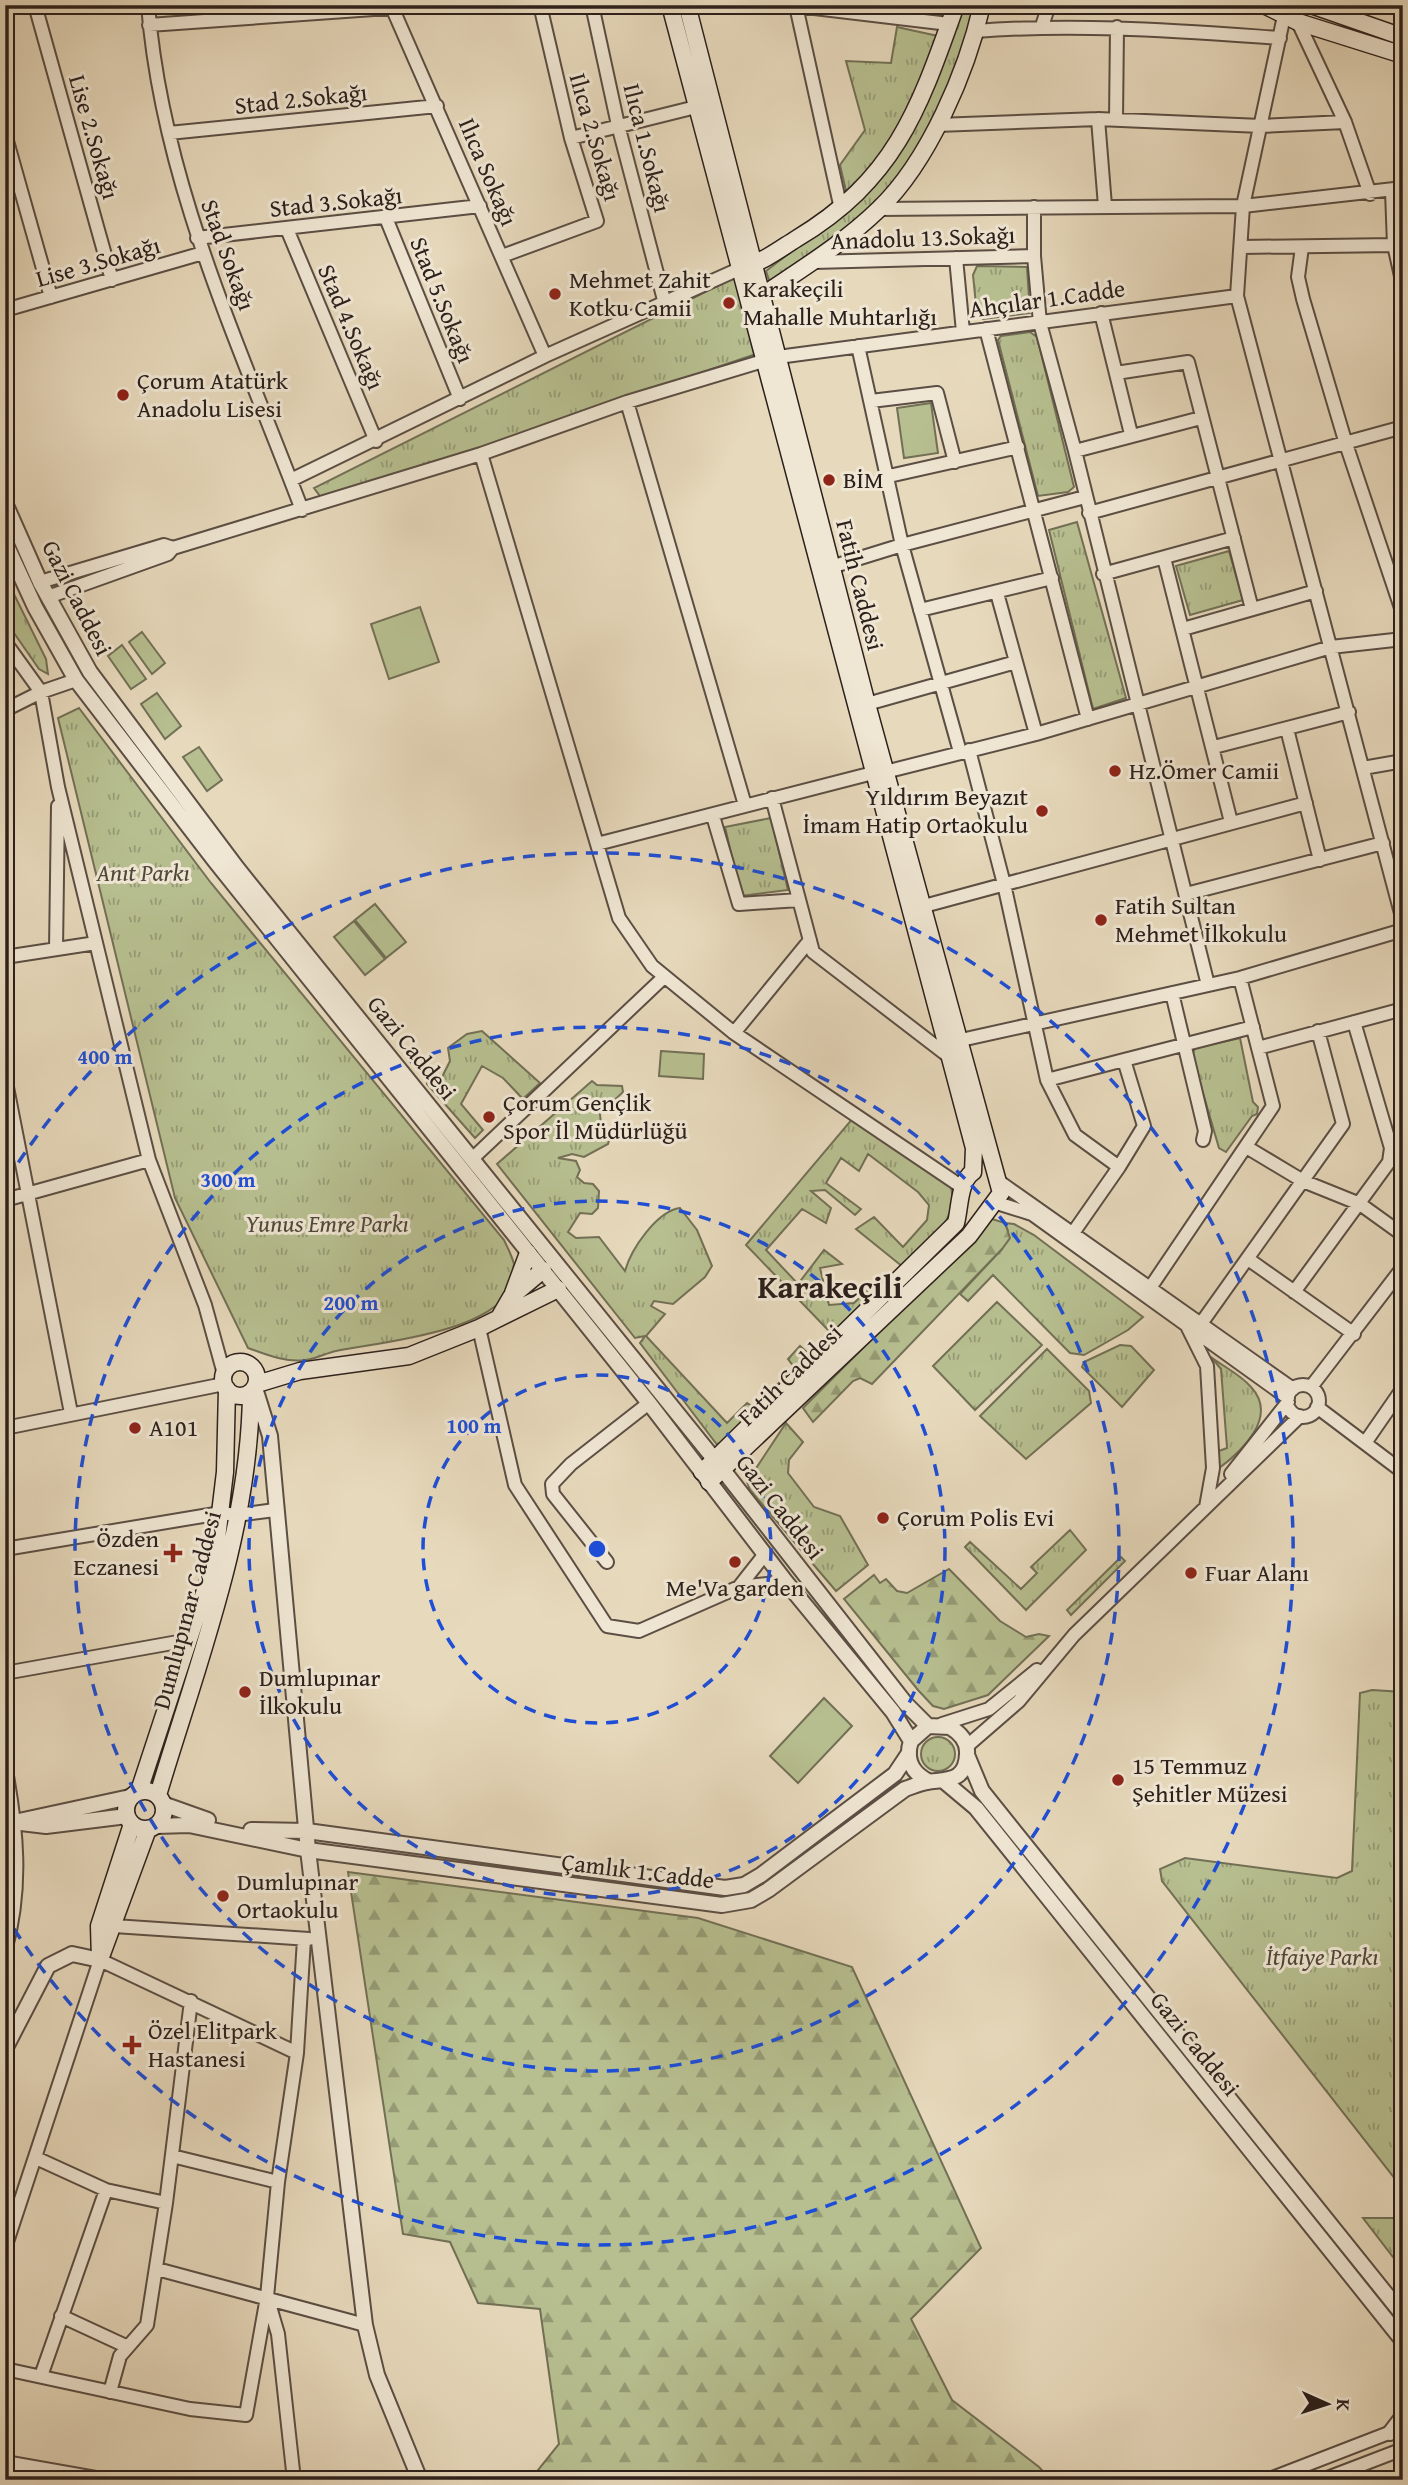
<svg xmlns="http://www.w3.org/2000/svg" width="1408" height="2485" font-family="'Gentium Book Plus',serif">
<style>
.grass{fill:url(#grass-tufts);stroke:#727056;stroke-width:2}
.forest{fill:url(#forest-firs);stroke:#727056;stroke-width:2}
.pitch{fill:#b7bf90;stroke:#727056;stroke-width:2}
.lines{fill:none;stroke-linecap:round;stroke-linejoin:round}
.minor-casing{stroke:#5b4e44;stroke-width:16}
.tertiary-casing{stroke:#5b4e44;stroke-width:18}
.secondary-casing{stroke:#2c201c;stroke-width:19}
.minor{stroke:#efe6d3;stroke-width:12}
.tertiary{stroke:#efe6d3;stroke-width:14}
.secondary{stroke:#efe6d3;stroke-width:16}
.ring{fill:none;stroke:#1d4ed8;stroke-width:3.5;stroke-dasharray:12 9}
.poi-dot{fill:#8f2418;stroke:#efe6d3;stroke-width:2.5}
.labels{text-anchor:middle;stroke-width:6;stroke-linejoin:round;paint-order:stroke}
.street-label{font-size:24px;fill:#2c201c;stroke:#efe6d3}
.poi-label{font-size:24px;fill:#2c201c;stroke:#efe6d3;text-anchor:start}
.park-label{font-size:24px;font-style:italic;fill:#4f4839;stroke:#efe6d3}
.district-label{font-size:32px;font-weight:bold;fill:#2c201c;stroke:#efe6d3}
.centre{fill:#1d4ed8;stroke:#efe6d3;stroke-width:3.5}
.ring-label{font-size:21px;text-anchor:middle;font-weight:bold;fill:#1d4ed8;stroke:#efe6d3;stroke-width:6;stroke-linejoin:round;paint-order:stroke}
</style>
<defs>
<pattern id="grass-tufts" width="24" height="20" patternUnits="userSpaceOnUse" patternTransform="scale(1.75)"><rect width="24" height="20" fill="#b7bf90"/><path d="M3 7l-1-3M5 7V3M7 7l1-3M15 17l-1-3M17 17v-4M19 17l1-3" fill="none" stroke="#959b75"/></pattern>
<pattern id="forest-firs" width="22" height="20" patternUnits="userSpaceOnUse" patternTransform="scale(1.75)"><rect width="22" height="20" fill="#b7bf90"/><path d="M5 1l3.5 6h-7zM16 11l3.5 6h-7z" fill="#959b75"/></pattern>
</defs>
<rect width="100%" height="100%" fill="#e7d9bc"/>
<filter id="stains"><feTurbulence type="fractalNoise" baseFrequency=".00286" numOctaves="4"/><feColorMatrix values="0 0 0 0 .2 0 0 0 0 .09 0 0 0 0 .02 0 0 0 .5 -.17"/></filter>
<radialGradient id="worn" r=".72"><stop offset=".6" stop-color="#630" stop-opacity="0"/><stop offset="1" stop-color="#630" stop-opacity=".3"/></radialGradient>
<path class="grass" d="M961 5H976L944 104 903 172 859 221 770 283 766 271 860 199Z
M897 27 938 36 924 78 888 147 847 195 840 165 865 130 846 61 891 63Z
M977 266 1027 267 1030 313 983 319 977 315 973 275Z
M735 277 756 354 357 490 323 500 314 488Z
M1030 332 1037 337 1074 487 1068 492 1038 496 998 340 1001 336Z
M1077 522 1126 698 1093 709 1049 530Z
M1229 551 1243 600 1190 615 1176 566Z
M5 576 46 659 48 674 39 669 5 620Z
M79 708 211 883 504 1240C510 1253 520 1270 513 1285 492 1333 381 1342 336 1351 326 1353 316 1359 305 1360 286 1363 265 1354 248 1348L175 1198 58 718Z
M771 818 788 890 741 896 725 827Z
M482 1031 540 1083 523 1099 503 1078 482 1066 461 1104 483 1130 475 1138 427 1084 429 1077 439 1083 450 1061 448 1048 467 1034Z
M1240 1038 1253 1102 1258 1107 1257 1114 1252 1116 1226 1152 1219 1148 1192 1055 1195 1048Z
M592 1081 597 1085 622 1086 623 1092 600 1114 601 1124 610 1137 608 1144 584 1157 572 1154 558 1158 576 1161 580 1170 577 1177 584 1183 593 1184 599 1191 598 1208 592 1214 580 1213 568 1232 576 1238 599 1237 625 1271C631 1249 657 1211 680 1208L697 1230 712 1266 705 1277 673 1304 654 1301 651 1306 665 1314 646 1336 727 1423 747 1403 755 1408 794 1367 788 1359 800 1346 810 1355 721 1450 640 1343 645 1336 635 1338 497 1164Z
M853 1118 950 1184C962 1219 926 1246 903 1267L856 1229 874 1217 903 1247 927 1220 929 1205 918 1192 868 1154 859 1171 841 1158 826 1183 861 1209 855 1215 825 1190 811 1191 831 1208 826 1223 802 1209 766 1250 798 1284 824 1250 842 1264 820 1268 829 1305 854 1303 886 1273 890 1280 831 1333 746 1245Z
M1005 1223 1014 1224 1034 1235 1143 1317 1128 1330 1084 1355 1070 1353 993 1275 968 1301 960 1294 1002 1249 1008 1231Z
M997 1302 1042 1345 975 1410 933 1366Z
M1120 1345 1131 1346 1154 1370 1122 1407 1082 1367 1084 1362Z
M1047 1349 1089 1391 1091 1403 1026 1459 980 1416Z
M1211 1357C1224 1367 1241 1375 1251 1387 1279 1417 1241 1452 1218 1469L1219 1451 1227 1448 1221 1369Z
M786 1423 803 1442 789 1460 788 1473 814 1507 840 1516 868 1565 836 1591 750 1490 747 1482Z
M1070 1530 1086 1550 1026 1610 965 1547 970 1542 1021 1589 1037 1573 1031 1567Z
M1121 1557 1125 1561 1071 1615 1067 1610Z
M1372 1690 1403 1692V2189L1162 1881 1160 1869 1185 1858 1337 1878 1352 1871 1360 1693Z
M921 1754a17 17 0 1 1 34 0a17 17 0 1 1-34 0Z
M1403 2202V2270L1363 2218H1397Z"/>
<path class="forest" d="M992 1219 1005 1223 1010 1238 1002 1249 872 1384 860 1378 853 1381 813 1422 803 1408Z
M949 1569 1000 1621 1026 1637 1039 1634 1049 1636 988 1695 944 1709 933 1706 918 1690 844 1599 874 1575 880 1583 886 1579 897 1591 907 1593Z
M348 1872 698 1918 852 1967 981 2248 911 2319 952 2400 1039 2467 1051 2480H530L559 2444 540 2309 478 2303 450 2242 403 2234Z"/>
<path class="pitch" d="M931 403 938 453 904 458 897 408Z
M420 607 439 662 389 679 371 624Z
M142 632 165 663 152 674 129 642Z
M122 645 146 679 131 689 108 656Z
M157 693 181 726 165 739 141 704Z
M199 747 222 780 207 791 183 757Z
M375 904 406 942 386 958 355 920Z
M354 921 385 959 365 975 334 937Z
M661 1051 704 1054 703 1079 659 1076Z
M824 1698 852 1726 798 1783 770 1756Z"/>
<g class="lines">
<g class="minor-casing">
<path id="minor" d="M35 5 112 280
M148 5C162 183 240 346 302 510
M391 5 545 356
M592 5 618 125 664 300
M789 5 949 24
M796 6 841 209
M1284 16 1243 206 1237 296 1403 921
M1298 22 1345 122 1370 194
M149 25 430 5
M1042 26 1049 5
M976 31C1078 23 1178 31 1280 38
M1098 119 1105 206
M1116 120 1117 27
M937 125 1098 119 1261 126 1345 122
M169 133 437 106
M5 134 51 297
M571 138 696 107
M1392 191 1394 245 1403 285
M1034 207V256L1040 323 1075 451 1208 985
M879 209 1243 206 1403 188
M386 218 460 399
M287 229 376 441
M197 238 480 206
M1242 247 1394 245
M1302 247 1298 277 1303 299 1346 444 1403 614
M502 256 597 221 571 138 540 5
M956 258 963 332
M814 262 1034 256
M5 310 203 253
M1101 313 1131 434
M986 329 1088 719
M858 346 902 545 960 752
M778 357 1237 296
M1116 373 1188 362 1252 609
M871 401 937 393 955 462
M627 402 745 805
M1075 451 1201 418
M481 454 619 918 652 966 734 1033 962 1187
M889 476 1018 447
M291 480 545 356 739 269
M1089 513 1403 427
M173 548 481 454 627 402 763 361
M1164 558 1231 822
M831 567 902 545 1085 497
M1103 574 1234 538
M40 582 164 545 173 548 168 554 48 597
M997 593 1036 734
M920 610 1052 578
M1183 629 1316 591
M5 642 41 692 58 787 149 1160 205 1305 224 1374
M867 704 1016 662
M5 710 41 692 76 680
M1287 729 1320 860
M1214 747 1349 712
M969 750 1004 884 1047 1080 1075 1135 1119 1167 1073 1233
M1363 768 1403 761
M885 772 1036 734 1331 647 1403 639
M772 798 813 952 947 1055
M713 816 739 904 799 900
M597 844 873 773
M1186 894 1383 843
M924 906 1306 803
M56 949 58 806
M5 957 96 943
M1172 993 1205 1131 1203 1140
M734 1033 810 940
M961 1040 1240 978 1403 930
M1258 1048 1403 1009
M5 1077 71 1413
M1047 1080 1124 1060
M1248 1148 1303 1181 1360 1204 1403 1235
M472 1159 664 977
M1119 1167 1144 1126 1124 1060 1253 1027
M1001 1183 1293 1389
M5 1200 149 1160
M997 1203 1032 1214 1288 1398
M1248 1259 1354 1334
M1150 1288 1273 1106 1240 978
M1294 1292 1389 1162 1391 1148 1354 1022
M1200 1325 1343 1124 1318 1031
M479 1328 515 1485 607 1626 639 1631 739 1587 786 1582
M1188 1328 1207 1366 1213 1468 1206 1507
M1287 1401a16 16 0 1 1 32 0a16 16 0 1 1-32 0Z
M1311 1387 1403 1267
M1317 1407 1403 1472
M5 1428 224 1384
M1365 1443 1403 1388
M1231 1474 1288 1402
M5 1549 221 1513 237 1515 275 1510
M607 1562 553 1494 552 1484 571 1464 649 1403
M739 1587 765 1554
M5 1673 189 1640
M942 1724 989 1709 1037 1670
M966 1747 1019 1701 1074 1635 1300 1416
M5 1765C17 1828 23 1888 5 1951
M114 1926 309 1939
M172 2156 278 2182
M36 2158 106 2190 166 2203
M5 2248 100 1960 297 2053
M157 2269 365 2325
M268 2300 278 2334 294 2480
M61 2316 128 2347
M5 2369 190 2409 246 2415 267 2297 278 2182 297 2053 304 1939
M41 2376 106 2190
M110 2392 120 2356 147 2325 166 2203 191 2001
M5 2462 107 2480
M1267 2480 1399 2429
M1322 2480 1403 2449"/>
</g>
<g class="tertiary-casing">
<path id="tertiary" d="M5 503 40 582 90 672 237 868 723 1470 906 1704 928 1726
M5 542 35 607 76 680 215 861 649 1403 786 1582 893 1712 911 1741
M255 1388 270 1436 308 1850 365 2325 377 2375 420 2480
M967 1755 982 1791 1403 2315
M945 1782 976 1808 1403 2341
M163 1804 208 1820
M21 1823 46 1826 127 1816
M5 1824 130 1797
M156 1826 189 1825 308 1850 722 1905 751 1900 768 1890 905 1789C912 1787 919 1783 927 1782 945 1779 966 1783 967 1754 968 1742 960 1733 950 1727L928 1726 911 1741C905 1759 912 1773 928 1781
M251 1830 307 1831 725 1888 744 1885 761 1875 895 1774 909 1753
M5 2049 48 1966 72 1954 100 1960
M1390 2433 1403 2416"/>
</g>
<g class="secondary-casing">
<path id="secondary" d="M670 5 974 1148 973 1172C959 1181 960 1208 956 1223L702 1472
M687 5 867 704 1001 1193 969 1236 709 1482
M1264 5 1298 22 1403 55
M1311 5 1403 37
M744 267C763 262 780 249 796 239 896 179 919 109 956 5
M763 295C803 268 844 243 879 209 929 161 967 71 982 5
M513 1293 528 1253
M500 1316 511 1297 543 1270
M223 1379a17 17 0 1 1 34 0a17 17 0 1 1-34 0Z
M257 1384 300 1371 409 1356 479 1328 558 1289
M126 1810a19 19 0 1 1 38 0a19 19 0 1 1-38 0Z
M139 1791 214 1563 225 1472 227 1389
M158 1795C197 1665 250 1530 251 1392
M102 1954 148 1829
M100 1960 99 1926 132 1824"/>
</g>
<use href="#minor" class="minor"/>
<use href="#tertiary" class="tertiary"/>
<use href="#secondary" class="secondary"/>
</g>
<g class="ring">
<circle cx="597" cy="1549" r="174"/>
<circle cx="597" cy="1549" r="348"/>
<circle cx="597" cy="1549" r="522"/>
<path d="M7 1180A696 696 0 1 1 7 1918"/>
</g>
<g class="poi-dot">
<circle cx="555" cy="294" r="7"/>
<circle cx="729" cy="303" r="7"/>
<circle cx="123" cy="395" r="7"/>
<circle cx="829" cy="480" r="7"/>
<circle cx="1115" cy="771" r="7"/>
<circle cx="1042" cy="811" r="7"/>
<circle cx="1101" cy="920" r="7"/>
<circle cx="489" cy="1117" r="7"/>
<circle cx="135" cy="1428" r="7"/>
<circle cx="883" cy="1518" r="7"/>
<path d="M169.5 1542.5h7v7h7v7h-7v7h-7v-7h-7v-7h7z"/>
<circle cx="735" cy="1562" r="7"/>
<circle cx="1191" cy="1573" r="7"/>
<circle cx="245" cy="1692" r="7"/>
<circle cx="1118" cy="1780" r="7"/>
<circle cx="223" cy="1896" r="7"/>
<path d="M128.5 2034.5h7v7h7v7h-7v7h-7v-7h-7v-7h7z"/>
</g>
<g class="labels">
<g class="street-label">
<text transform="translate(301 99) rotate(-6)" y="8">Stad 2.Sokağı</text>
<text transform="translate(94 137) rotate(74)" y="8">Lise 2.Sokağı</text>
<text transform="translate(595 137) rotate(74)" y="8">Ilıca 2.Sokağı</text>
<text transform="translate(647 148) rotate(76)" y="8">Ilıca 1.Sokağı</text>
<text transform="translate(488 172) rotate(67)" y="8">Ilıca Sokağı</text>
<text transform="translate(336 202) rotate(-6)" y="8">Stad 3.Sokağı</text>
<text transform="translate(923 238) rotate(-2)" y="8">Anadolu 13.Sokağı</text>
<text transform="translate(228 255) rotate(70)" y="8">Stad Sokağı</text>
<text transform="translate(98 262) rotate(-16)" y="8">Lise 3.Sokağı</text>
<text transform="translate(1047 299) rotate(-8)" y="8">Ahçılar 1.Cadde</text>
<text transform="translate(442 300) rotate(68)" y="8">Stad 5.Sokağı</text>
<text transform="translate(351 327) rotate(67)" y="8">Stad 4.Sokağı</text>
<text transform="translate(860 585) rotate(76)" y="8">Fatih Caddesi</text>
<text transform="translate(77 598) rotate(63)" y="8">Gazi Caddesi</text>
<text transform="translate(412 1048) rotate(51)" y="8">Gazi Caddesi</text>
<text transform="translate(790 1375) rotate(-44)" y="8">Fatih Caddesi</text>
<text transform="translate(780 1507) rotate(52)" y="8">Gazi Caddesi</text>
<text transform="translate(187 1610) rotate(-75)" y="8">Dumlupınar Caddesi</text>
<text transform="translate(638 1871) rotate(7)" y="8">Çamlık 1.Cadde</text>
<text transform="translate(1195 2044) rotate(51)" y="8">Gazi Caddesi</text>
</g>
<g class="poi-label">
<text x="569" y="288">Mehmet Zahit<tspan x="569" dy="28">Kotku Camii</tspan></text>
<text x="743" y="297">Karakeçili<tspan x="743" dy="28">Mahalle Muhtarlığı</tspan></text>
<text x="137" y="389">Çorum Atatürk<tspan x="137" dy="28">Anadolu Lisesi</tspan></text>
<text x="843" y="488">BİM</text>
<text x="1129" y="779">Hz.Ömer Camii</text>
<text x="1028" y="805" text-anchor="end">Yıldırım Beyazıt<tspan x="1028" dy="28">İmam Hatip Ortaokulu</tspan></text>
<text x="1115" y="914">Fatih Sultan<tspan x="1115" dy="28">Mehmet İlkokulu</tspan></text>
<text x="503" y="1111">Çorum Gençlik<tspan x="503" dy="28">Spor İl Müdürlüğü</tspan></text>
<text x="149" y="1436">A101</text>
<text x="897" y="1526">Çorum Polis Evi</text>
<text x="159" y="1547" text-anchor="end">Özden<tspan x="159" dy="28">Eczanesi</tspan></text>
<text x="1205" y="1581">Fuar Alanı</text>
<text x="735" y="1596" text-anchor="middle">Me'Va garden</text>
<text x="259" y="1686">Dumlupınar<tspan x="259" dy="28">İlkokulu</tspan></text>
<text x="1132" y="1774">15 Temmuz<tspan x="1132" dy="28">Şehitler Müzesi</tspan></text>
<text x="237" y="1890">Dumlupınar<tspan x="237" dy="28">Ortaokulu</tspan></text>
<text x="148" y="2039">Özel Elitpark<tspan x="148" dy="28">Hastanesi</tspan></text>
</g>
<g class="park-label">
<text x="143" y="881">Anıt Parkı</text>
<text x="327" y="1232">Yunus Emre Parkı</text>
<text x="1322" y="1965">İtfaiye Parkı</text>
</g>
<g class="district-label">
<text x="830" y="1298">Karakeçili</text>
</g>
</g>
<circle cx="597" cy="1549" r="10" class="centre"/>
<g class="ring-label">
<text x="105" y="1064">400 m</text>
<text x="228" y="1187">300 m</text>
<text x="351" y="1310">200 m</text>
<text x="474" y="1433">100 m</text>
</g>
<rect width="1408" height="2485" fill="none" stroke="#e7d9bc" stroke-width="28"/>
<rect x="7" y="7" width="1394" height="2471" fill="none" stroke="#2c201c" stroke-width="3.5"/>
<rect x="14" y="14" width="1380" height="2457" fill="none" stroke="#2c201c" stroke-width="2"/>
<g transform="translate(1327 2404) rotate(93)" stroke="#efe6d3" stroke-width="5" paint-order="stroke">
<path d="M0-5L12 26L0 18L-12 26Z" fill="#2c201c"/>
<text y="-10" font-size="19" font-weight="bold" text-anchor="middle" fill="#2c201c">K</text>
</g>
<rect width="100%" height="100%" filter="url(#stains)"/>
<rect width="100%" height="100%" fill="url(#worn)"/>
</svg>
